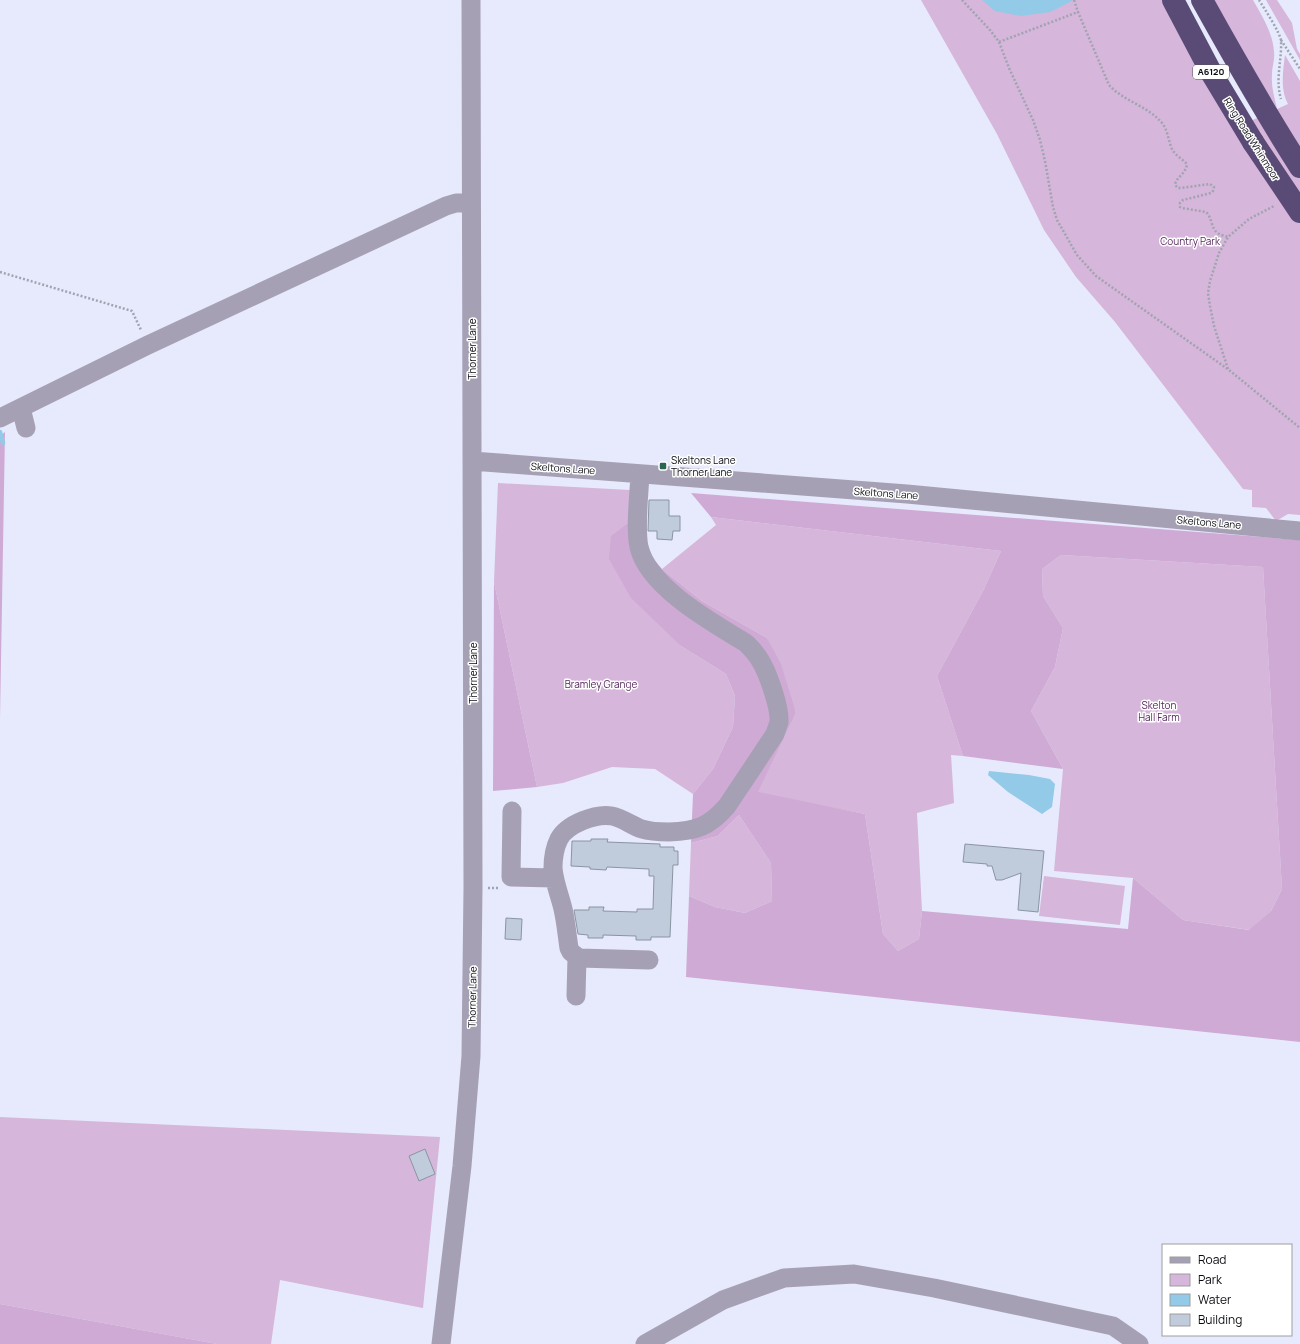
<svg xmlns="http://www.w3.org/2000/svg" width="1300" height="1344" font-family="Manrope,sans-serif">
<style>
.green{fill:#d6b6da}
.forest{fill:#cfaad4}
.water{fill:#93cae8}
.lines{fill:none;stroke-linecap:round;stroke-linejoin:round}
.stream{stroke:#93cae8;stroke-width:4.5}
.building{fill:#c0cbdb;stroke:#8a95a3}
.path{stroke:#a0a3b1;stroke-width:2.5;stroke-dasharray:2 2;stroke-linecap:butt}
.minor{stroke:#a6a0b5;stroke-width:19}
.highway{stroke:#5a4b76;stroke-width:22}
.highway-bridge{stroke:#5a4b76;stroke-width:22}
.poi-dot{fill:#2b6651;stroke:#fff;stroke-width:1.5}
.labels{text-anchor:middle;stroke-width:3;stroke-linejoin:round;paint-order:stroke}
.shield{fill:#fff;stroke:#545558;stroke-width:1}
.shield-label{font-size:9px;font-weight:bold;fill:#0b0c11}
.street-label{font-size:10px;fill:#0b0c11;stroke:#fff}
.park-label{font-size:10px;fill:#56295e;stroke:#fff}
.poi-label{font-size:10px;fill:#0b0c11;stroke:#fff;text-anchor:start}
</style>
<rect width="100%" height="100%" fill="#e6eafc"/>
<path class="green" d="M921 0H1162L1235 128 1288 104C1280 89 1283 71 1285 55L1300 81V515L1288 514 1276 521 1266 508 1252 507V490L1243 489 1115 322 1076 277 1044 230 997 134Z
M1212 0H1253C1262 16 1273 33 1274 52 1275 60 1272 67 1272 74 1271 86 1274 97 1277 108L1245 58Z
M1266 0H1277L1292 23 1297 49 1300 54V60Z
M498 483 630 490 681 646 726 674 735 696 733 727 713 769 693 794 655 769 612 767 563 783 537 787 494 582Z
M711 517 1001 551 983 591 937 676 963 756 951 755 954 803 917 813 922 911 919 939 898 951 883 934 865 814 757 793 796 713 767 638 702 601 662 569 716 525Z
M1061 555 1263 567 1282 889 1271 911 1250 930 1183 920 1133 878 1054 871 1063 769 1031 711 1055 667 1063 628 1043 596 1042 569Z
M739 815 771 863 772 901 745 913 715 907 689 896 691 843 718 836Z
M1044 876 1125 886 1120 925 1039 916Z
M0 1117 440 1137 423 1308 280 1280 271 1344H217L0 1304Z"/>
<path class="forest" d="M5 432 0 719V436Z
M691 493 1300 540V1042L686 977 689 896 715 907 745 913 772 901 771 863 739 815 718 836 691 843 693 794 713 769 733 727 735 696 726 674 681 646 631 598 609 559 611 536 631 521 649 554 662 569 702 601 767 638 781 664 796 713 758 792 865 814 883 934 898 951 919 939 922 911 1128 929 1133 878 1183 920 1249 930 1271 911 1282 889 1263 567 1061 555 1042 569 1043 596 1063 628 1055 667 1031 711 1063 769 963 756 937 676 983 591 1001 551 711 517Z
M494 582 537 787 493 791Z
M0 1304 217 1344H0Z"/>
<path class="water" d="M982 0H1073L1070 2 1050 12 1021 16 995 11Z
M989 771 1029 775 1050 779 1055 784 1052 807 1042 814 1008 792 988 775Z"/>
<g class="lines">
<path class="stream" d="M0 432 3 443"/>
</g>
<path class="building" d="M649 500H669V516H680V531H673L672 540 657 539V531H648Z
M591 839H608L607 842 660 844V847H674V851H678V865H673L670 937H651V940H636V936L603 935V938H588V935L578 934 574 910H589V907H604L603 911 637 912V909H653L654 876H649V869L607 867 606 870 590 869V867L571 866 572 841H591Z
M965 844 1044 851 1038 912 1018 910 1021 873 1002 880H996L992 866H987V864L963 862Z
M506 918 522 919 521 940 505 939Z
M425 1149 435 1174 419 1181 409 1156Z"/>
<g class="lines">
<path class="path" d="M962 0 990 30 999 42 1009 68 1033 120 1040 140 1045 161 1053 207 1057 220 1077 255 1096 276 1229 370 1300 428
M1074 0 1078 12
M1259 0C1264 8 1281 34 1281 41 1282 61 1275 79 1281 99
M1281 40 1300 69
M999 42 1078 12 1109 85C1123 101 1148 106 1162 123 1168 130 1168 140 1172 149 1175 155 1182 159 1187 164 1186 174 1176 177 1175 185L1178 188H1181L1210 184 1214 187 1213 191 1211 193 1183 200 1180 203V207L1182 208 1206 212C1212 217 1211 229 1218 233 1220 235 1225 236 1228 237
M0 272 132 311 141 330
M1228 369 1214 326 1210 306 1208 293 1210 281 1219 253 1228 237 1249 219 1274 206
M488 888H499"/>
<path class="minor" d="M21 408 26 428
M0 418 148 345 446 206 456 203H471
M472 461 907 494 1300 531
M640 474C639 496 635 528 639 547 648 587 713 623 746 643 751 648 756 653 760 660 768 673 780 707 779 722 778 726 776 730 775 734L727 806C709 827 696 831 669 832 660 832 651 832 642 829 632 826 623 818 612 816 596 813 567 824 559 839 555 847 553 858 553 868 554 882 560 896 563 909 566 922 567 935 569 948L571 952 579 958 649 960
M512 811 511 877 554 878
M576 996 577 957
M441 1344 462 1166 471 1056 473 888 471 0
M645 1344 723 1300 784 1278 854 1274 934 1288 1113 1326 1139 1344"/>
<path class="highway" d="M1173 0 1212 74 1253 142
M1202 0C1233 56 1265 112 1300 167"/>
<path class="highway-bridge" d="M1253 142 1300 212"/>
</g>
<rect class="poi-dot" x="659" y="462" width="8" height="8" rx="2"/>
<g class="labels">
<rect class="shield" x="1193" y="65" width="36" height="14" rx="3"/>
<g class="shield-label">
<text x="1211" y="75">A6120</text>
</g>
<g class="street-label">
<text transform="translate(1252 139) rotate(58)" y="4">Ring Road Whinmoor</text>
<text transform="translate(472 349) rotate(-90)" y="4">Thorner Lane</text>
<text transform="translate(563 468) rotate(4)" y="4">Skeltons Lane</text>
<text transform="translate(886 493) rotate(4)" y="4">Skeltons Lane</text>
<text transform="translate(1209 522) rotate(5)" y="4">Skeltons Lane</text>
<text transform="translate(473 673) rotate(-90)" y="4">Thorner Lane</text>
<text transform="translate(472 997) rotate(-89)" y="4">Thorner Lane</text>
</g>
<g class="park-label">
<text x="1190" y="245">Country Park</text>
<text x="601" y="688">Bramley Grange</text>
<text x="1159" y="709">Skelton<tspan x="1159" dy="12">Hall Farm</tspan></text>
</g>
<g class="poi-label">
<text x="671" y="464">Skeltons Lane<tspan x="671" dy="12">Thorner Lane</tspan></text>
</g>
</g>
<rect x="1162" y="1244" width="130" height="92" fill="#ffffff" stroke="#9d9ea0"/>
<rect x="1170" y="1257" width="20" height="6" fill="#a6a0b5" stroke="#9d9ea0"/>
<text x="1198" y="1264" font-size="12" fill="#0b0c11">Road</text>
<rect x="1170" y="1274" width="20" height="12" fill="#d6b6da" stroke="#9d9ea0"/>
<text x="1198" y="1284" font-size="12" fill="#0b0c11">Park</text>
<rect x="1170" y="1294" width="20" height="12" fill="#93cae8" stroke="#9d9ea0"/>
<text x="1198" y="1304" font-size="12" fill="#0b0c11">Water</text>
<rect x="1170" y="1314" width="20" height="12" fill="#c0cbdb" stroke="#9d9ea0"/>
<text x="1198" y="1324" font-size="12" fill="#0b0c11">Building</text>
</svg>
